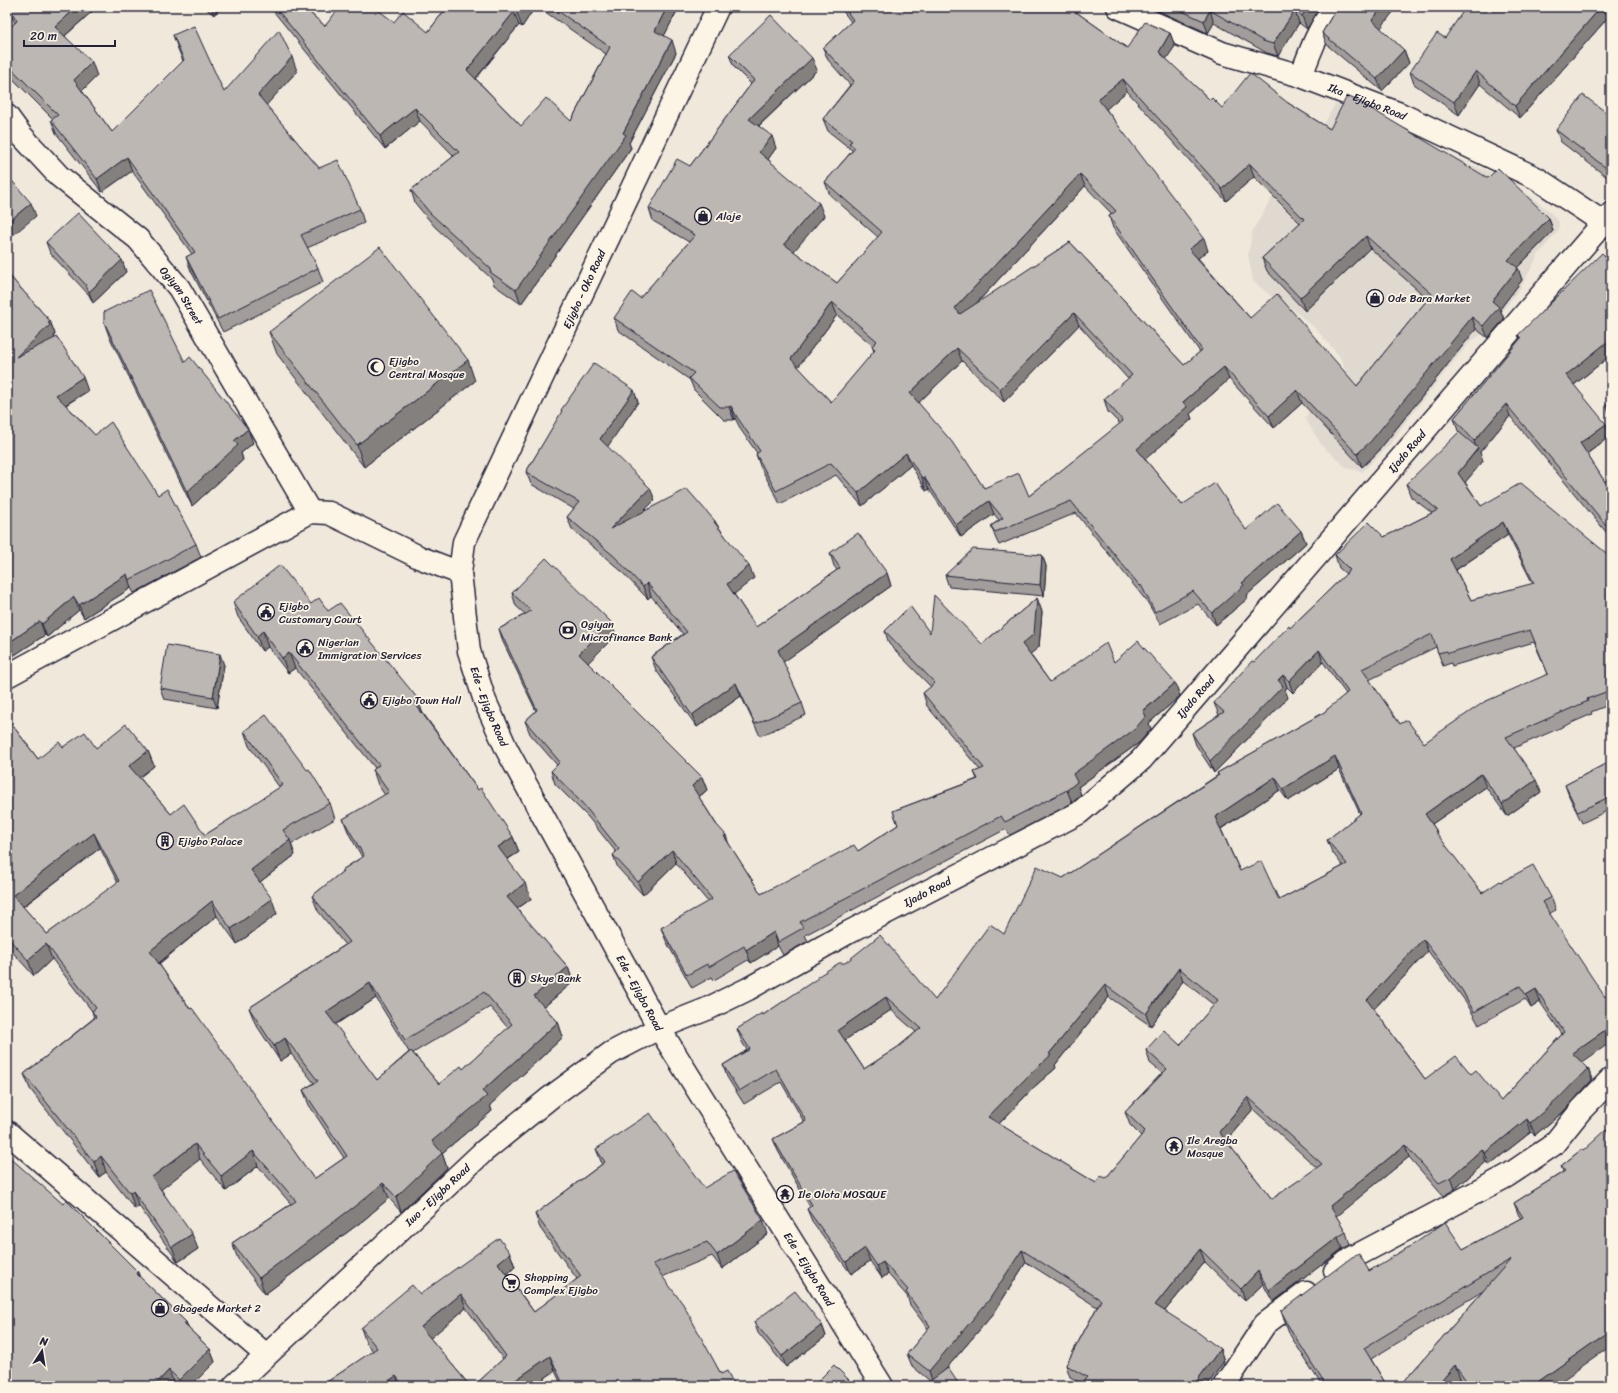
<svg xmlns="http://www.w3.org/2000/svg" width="1618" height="1393" font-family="Sriracha,sans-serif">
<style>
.built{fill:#e0d9cf}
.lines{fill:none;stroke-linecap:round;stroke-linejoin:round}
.street-casing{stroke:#22223b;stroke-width:25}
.secondary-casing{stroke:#22223b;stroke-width:25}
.primary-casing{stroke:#22223b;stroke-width:25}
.street{stroke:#fcf5e5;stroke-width:22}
.secondary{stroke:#fcf5e5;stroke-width:22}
.primary{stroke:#fcf5e5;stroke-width:22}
.wall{fill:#a29d9a;stroke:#22223b;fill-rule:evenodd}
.shaded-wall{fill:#84807d;stroke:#22223b}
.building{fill:#bcb7b3;stroke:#22223b;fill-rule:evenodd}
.labels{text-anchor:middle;stroke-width:3.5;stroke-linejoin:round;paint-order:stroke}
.street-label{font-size:11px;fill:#22223b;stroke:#fcf5e5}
.poi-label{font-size:11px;fill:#22223b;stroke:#fcf5e5;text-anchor:start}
</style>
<rect width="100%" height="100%" fill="#efe8db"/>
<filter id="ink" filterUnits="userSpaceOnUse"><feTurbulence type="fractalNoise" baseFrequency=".025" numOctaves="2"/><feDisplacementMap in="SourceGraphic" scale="8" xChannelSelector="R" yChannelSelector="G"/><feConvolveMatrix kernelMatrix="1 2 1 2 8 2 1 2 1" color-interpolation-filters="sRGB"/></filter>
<g filter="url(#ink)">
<path class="built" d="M1335 104 1386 122 1420 138 1455 158 1509 180 1548 210 1559 222V230L1539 254 1521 287 1503 310 1484 333 1471 341 1453 362 1404 424 1392 442 1362 472 1347 468 1322 446 1305 418 1315 401 1347 375 1340 357 1316 329 1291 308 1273 298 1253 281 1248 254 1253 230 1271 199 1300 169Z"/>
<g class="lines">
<g class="street-casing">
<g id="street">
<path id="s1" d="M1118 7 1222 53 1301 76 1400 114 1536 178 1604 223"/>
<path d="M1301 76C1310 52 1319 27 1335 7"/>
<path id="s2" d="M7 116 21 135 59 176 138 239 179 288 310 512"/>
<path d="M7 1132 266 1355"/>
<path d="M1335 1271 1350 1259 1507 1176 1553 1145 1581 1110 1611 1079"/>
<path d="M1224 1386 1265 1324 1306 1293"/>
</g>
</g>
<g class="secondary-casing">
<g id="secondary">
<path d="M7 676 310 512 329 513 421 558 460 573"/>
<path id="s3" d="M234 1386 484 1151 551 1097 611 1053 659 1028 707 1009 748 989 849 932 1079 813 1141 760 1611 214"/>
</g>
</g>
<g class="primary-casing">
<g id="primary">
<path id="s4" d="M718 7 464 542 460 573 469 651 485 701 507 750 659 1028 882 1386"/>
</g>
</g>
<use href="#street" class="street"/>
<use href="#secondary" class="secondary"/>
<use href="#primary" class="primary"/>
</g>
<path class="wall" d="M7 7H97L65 36 97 76 82 91 112 132 183 61 178 49 173 35 224 92 297 71 266 105 319 168 360 209 364 223 307 248 318 268 323 282 223 332 191 271 186 257 192 254 132 171 102 192 56 133 51 120 53 119 7 73V30L15 23 7 8Z
M204 7H222L214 15Z
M270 7H303L325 26 394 22 428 32 447 7H535L522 27 519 25 476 79 521 126 571 121 606 54 538 7H679L664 36 676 53 629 143 631 148 521 304 494 285 492 279 435 227 415 203 411 190 454 156 420 121 385 149Z
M840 7H1069L1127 48 1170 33 1175 46 1166 59 1210 100 1222 108 1288 103 1330 129 1549 218 1553 231 1517 268 1522 280 1500 309 1504 319 1488 338 1476 329 1376 454 1362 467 1302 403 1274 428 1229 379 1190 414 1192 419 1145 459 1182 505 1246 530 1301 531 1306 543 1247 595 1248 598 1216 625 1198 604 1160 624 1145 598H1144L1076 513 999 545 996 539 991 526 999 520 994 514 961 537 929 489 926 491 911 465 862 506 836 475 780 504 760 466 756 454 757 453 741 430 735 418 734 420H724L694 390 690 380 618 330 614 318 640 298 689 242 653 221 649 208 690 166 751 84 734 67 729 55 817 70 759 126 776 148 768 159 824 216 793 251 837 283 878 237 830 195 825 182 852 151V150L828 131 823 119 850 85 828 60 823 48 851 22ZM1127 91 1226 201 1254 177 1300 223 1262 258 1267 271 1305 311 1370 248 1428 299 1357 386 1250 318 1198 258 1208 251 1106 109ZM1085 186 1112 214 1109 216 1113 228 1200 352 1184 365 1070 242 975 305ZM837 315 872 345V346L874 352 831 402 798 367ZM1079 325 1128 379 1104 399 1108 412 1120 424 1029 496 984 488 964 460 918 403 962 361 1004 402Z
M1152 7H1320L1307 29 1299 23 1278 56 1267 53 1214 23 1208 33 1163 13Z
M1337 7H1397L1380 28 1404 50 1409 63 1382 91 1327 45 1322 33Z
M1611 7V14L1520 118 1480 84 1459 115 1414 84 1410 72 1445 38Z
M1611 116V180L1561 142 1556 130Z
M46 242 122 260 126 272 93 303 89 295 50 253Z
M7 273 50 321 55 334 54 336 55 338 88 391 66 405 95 435 158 495 196 544 201 557 134 593 131 588 84 618 79 610 47 637 45 635 7 660Z
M104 322 185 362 253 443 241 453 243 460 192 506 109 336Z
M269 332 475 381 364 467 277 354Z
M1518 335 1611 355 1574 385 1610 436 1587 454 1605 482 1611 478V538L1510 416 1480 452 1483 461 1465 482 1481 506 1611 557V704L1591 712 1592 714 1514 748 1541 792 1507 816 1486 787 1432 824 1436 830 1438 836 1482 893 1501 882 1551 897 1556 910 1550 913 1582 1062 1588 1068 1592 1080 1562 1113 1535 1135 1531 1132 1489 1165 1486 1162 1455 1189 1443 1196 1409 1157 1336 1216 1346 1232 1350 1245 1342 1249 1273 1302 1263 1284 1245 1301 1205 1262 1164 1312 1220 1349 1224 1361 1207 1386H1079L1081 1383 1070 1377 1066 1365 1097 1307 1026 1262 994 1313 945 1370 960 1386H927L926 1384 930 1381 912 1366 907 1354 928 1329 910 1305 907 1296 888 1274 882 1278 870 1261 851 1274 812 1221 807 1209 810 1207 778 1151 773 1139 804 1122 781 1082 744 1104 727 1077 723 1065 747 1050 742 1042 737 1029 763 1015 818 979 817 977 935 1000 1063 878 1218 775 1217 773 1323 713 1346 694 1323 662 1293 693 1287 687 1285 690 1288 698 1214 773 1196 745 1192 733 1219 715 1214 703 1254 662 1290 628 1346 574 1339 568 1335 555 1384 537 1432 513 1411 497 1406 484 1462 435 1458 431 1454 418 1520 340ZM1508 535 1533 584 1471 600 1456 570ZM1534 642 1548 674 1424 743 1400 724 1369 680 1436 647 1443 666 1451 663 1452 666ZM1339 769 1360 814 1327 840 1332 852 1343 866 1279 900 1240 871 1221 829 1280 790 1288 801ZM1428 951 1466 1002 1479 1025 1525 999 1531 1008 1540 1002 1562 1034 1501 1101 1471 1074 1425 1079 1374 1009ZM1183 981 1214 1005 1180 1045 1146 1050 1150 1063 1162 1073 1125 1112 1130 1125 1141 1136 1106 1178 1096 1183 999 1124 1034 1087 1056 1068 1055 1065 1109 997 1151 1026ZM891 1010 916 1032 898 1047 864 1069 845 1040ZM1253 1109 1317 1168 1272 1199 1226 1141Z
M1611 401V418L1606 405Z
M638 402 607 447 655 500 644 511 715 521 718 526 754 578 734 594 756 627 837 570 834 566 830 553 887 573 891 586 783 662 802 703 806 715 760 736 741 696 697 727 656 670 651 657 683 634 651 596 648 599 619 569 572 529 567 517 574 509 531 484 526 472 562 412 561 410Z
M1042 555 1046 566 1044 596 949 587 945 575Z
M512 593 616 635 588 663 702 777 707 790 699 797 761 894 858 851 898 825 893 811 977 779 974 772 980 770 927 706 923 693 931 687 889 644 885 631 930 633 982 644 1037 598 1042 612 1039 647 1030 654 1050 682 1114 662 1175 683 1180 696 1149 723 1151 729 1140 742 1078 787 1081 795 1072 803 1010 835 1006 829 805 935 808 941 783 955 778 946 751 963 748 960 714 980 712 977 692 988 666 941 661 928 708 902 676 863 643 895 618 868 613 855 616 852 588 817 555 784 551 771 557 765 530 734 525 721 536 711 503 642 499 629 525 614 516 606Z
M233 602 311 604 328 611 423 713 478 790 513 837 519 852 507 860 531 899 517 909 568 967 573 982 544 1007 558 1022 563 1037 490 1105 492 1111 442 1153 447 1168 401 1212 389 1198 365 1219 265 1294 238 1259 232 1243 291 1204 258 1166 226 1191 200 1159 161 1189 198 1249 178 1262 139 1206 135 1209 106 1172 99 1177 30 1089 24 1074 94 1018 92 1011 52 959 34 976 7 946V718L38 759 63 747 96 748 148 751 154 766 139 777 171 814 205 835 280 788 249 746 244 731 330 803 335 819 291 844 295 855 260 882 277 914 237 944 217 916 159 964 190 1009 314 1179 344 1158 309 1105 303 1090 314 1083 291 1054 280 1061 255 1023 249 1008 345 945 318 911 312 896 342 872V870L362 857 349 834 343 819 385 795 378 785 373 770 375 768 295 668 288 673 268 647 262 651 238 617ZM100 848 118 883 47 934 23 907ZM376 998 409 1052 377 1080 335 1025ZM490 1007 508 1028 463 1069 439 1084 413 1053Z
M224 665 217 708 164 699 160 688Z
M1611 761V809L1582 823 1569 796 1565 785Z
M596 1149 704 1188 768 1234 722 1269 712 1256 662 1277 721 1374 735 1386H562L555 1371 533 1386H474L503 1359 466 1308 430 1338 470 1386H321L373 1351 366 1343 361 1328 420 1294 510 1253 515 1267 507 1274 534 1312 577 1279 540 1228 535 1214 602 1164Z
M1582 1149 1554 1386H1466L1460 1378 1453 1386H1400L1483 1291 1371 1359 1387 1386H1322L1290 1335 1281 1311 1369 1271 1463 1249 1521 1218 1519 1216 1514 1203 1563 1172 1561 1166Z
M141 1278 186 1322 188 1328 210 1349 215 1362 191 1386H177L174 1384 172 1386H7Z
M754 1322 822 1325 826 1336 786 1367 758 1333Z"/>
<path class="shaded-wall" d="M77 7H97L60 40 55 27Z
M211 7H222L214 15Z
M521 7H535L522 27 517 13Z
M667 7H679L660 44 655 31Z
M1308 7H1320L1307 29 1302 16Z
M1383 7H1397L1377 33 1372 20Z
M1601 7H1611V14L1520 118 1515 106Z
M1210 10 1214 23 1208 33 1204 21Z
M1295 10 1299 23 1278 56 1273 44Z
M514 12 519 25 472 83 467 70Z
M1170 33 1175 46 1163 64 1159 52Z
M672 40 676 53 629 143 631 148 521 304 516 290 623 133Z
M1404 50 1409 63 1382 91 1377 79Z
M292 57 297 71 263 109 258 95Z
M812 58 817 70 753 131 749 119Z
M92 62 97 76 79 94 74 80Z
M1476 71 1480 84 1459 115 1454 102Z
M1123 79 1127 91 1103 112 1098 99Z
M415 108 420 121 385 149 380 136Z
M772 136 776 148 764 165 759 152Z
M127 157 132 171 102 192 97 179Z
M1250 164 1254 177 1226 201 1222 189Z
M1611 167V175L1609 170Z
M1080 174 1085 186 960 321 955 308Z
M31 203 36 216 7 240V223Z
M819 203 824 216 789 257 784 244Z
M1549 218 1553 231 1512 273 1508 260Z
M1366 236 1370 248 1305 311 1300 298Z
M1204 238 1208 251 1194 261 1189 249Z
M122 260 126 272 93 303 89 292Z
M1518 268 1522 280 1500 309 1504 319 1488 338 1483 326 1492 301Z
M832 302 837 315 795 371 791 359Z
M1074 313 1079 325 1004 402 1000 389Z
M1472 317 1476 329 1376 454 1362 467 1357 454Z
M50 321 55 334 54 336 55 339 16 357Z
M1611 339V355L1570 388 1566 375Z
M957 348 962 361 915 406 910 393Z
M468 360 475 381 364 467 357 445Z
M1224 367 1229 379 1190 414 1192 419 1142 462 1137 449 1183 402Z
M83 377 88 391 60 408 56 395Z
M634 390 638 402 604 452 600 439Z
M1297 390 1302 403 1274 428 1269 416Z
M1506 404 1510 416 1480 452 1483 461 1463 485 1458 473 1477 450 1474 441Z
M731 406 735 418 734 420 729 407Z
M1606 424 1610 436 1584 456 1580 443Z
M248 429 253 443 241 453 243 460 192 506 187 492 234 441Z
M906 453 911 465 862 506 858 493Z
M924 477 929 489 926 491 922 478Z
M650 488 655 500 614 541 610 529Z
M989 501 994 514 961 537 956 525Z
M1503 522 1508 535 1454 571 1450 559Z
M1301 531 1306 543 1247 595 1248 598 1216 625 1212 613 1242 583Z
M1042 555 1046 566 1044 596 1040 585Z
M749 566 754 578 732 596 727 584Z
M887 573 891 586 782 663 778 650Z
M127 574 131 588 84 618 79 605Z
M647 583 651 596 648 599 643 587Z
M74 597 79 610 47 637 42 624Z
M1037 598 1042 612 1039 647 1027 657 1022 644Z
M40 621 45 635 7 660V644Z
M611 622 616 635 584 667 579 654Z
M263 631 268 647 262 651 257 636Z
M1319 650 1323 662 1293 693 1289 681Z
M289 653 295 668 288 673 282 658Z
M220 654 224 665 217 708 213 697Z
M1283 675 1287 687 1285 690 1288 698 1214 773 1210 761Z
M736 683 741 696 697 727 692 715Z
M1175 683 1180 696 1149 723 1151 729 1140 742 1078 787 1081 795 1072 803 1067 790 1073 774Z
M418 699 423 714 414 702Z
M148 751 154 766 135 781 129 766Z
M1335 756 1339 769 1288 801 1283 789Z
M1481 774 1486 787 1429 826 1425 814Z
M702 777 707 790 696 799 692 786Z
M1275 777 1280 790 1220 829 1215 817Z
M1536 780 1541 792 1507 816 1502 804Z
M94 833 100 848 18 910 13 895Z
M726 835 730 848 724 836Z
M513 837 519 852 503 862 498 847Z
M290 840 295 855 256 885 251 870Z
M672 850 676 863 643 895 638 882Z
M525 883 531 899 512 912 507 897Z
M272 899 277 914 237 944 231 929Z
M212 901 217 916 155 966 150 951Z
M774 932 778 946 751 963 746 950Z
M1423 939 1428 951 1371 1012 1367 1000Z
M46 944 52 959 34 976 28 960Z
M568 967 573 982 539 1011 534 996Z
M1179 968 1183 981 1151 1026 1146 1014Z
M370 983 376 998 331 1027 326 1012Z
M1105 985 1109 997 1055 1065 1056 1068 1034 1087 993 1130 988 1117 1049 1054Z
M1536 989 1540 1002 1531 1008 1526 995Z
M886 997 891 1010 842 1042 838 1030Z
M558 1022 563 1037 490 1105 492 1111 442 1153 447 1168 401 1212 396 1197 432 1141 482 1091Z
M1611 1026V1042L1577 1066 1572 1053Z
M285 1038 291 1054 280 1061 274 1046Z
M1588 1068 1592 1080 1562 1113 1535 1135 1530 1123Z
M1248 1097 1253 1109 1223 1144 1219 1132Z
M1527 1119 1531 1132 1489 1165 1485 1153Z
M195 1144 200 1159 158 1192 152 1177Z
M1405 1145 1409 1157 1334 1218 1330 1206Z
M1482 1149 1486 1162 1455 1189 1451 1177Z
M253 1151 258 1166 226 1191 221 1176Z
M101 1156 106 1172 99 1177 94 1162Z
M383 1183 389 1198 365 1219 265 1294 259 1278Z
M133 1191 139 1206 135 1209 130 1193Z
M763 1220 768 1234 722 1269 717 1255Z
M192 1234 198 1249 178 1262 172 1247Z
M1338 1237 1342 1249 1273 1302 1269 1290Z
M865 1248 870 1261 851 1274 846 1262Z
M1200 1249 1205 1262 1159 1318 1155 1305Z
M1022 1250 1026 1262 994 1313 933 1384 929 1371Z
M510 1253 515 1267 504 1277 498 1263Z
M883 1262 888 1274 882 1278 877 1266Z
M1258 1271 1263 1284 1245 1301 1241 1289Z
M138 1272 143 1286 136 1273Z
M461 1294 466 1308 427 1341 421 1327Z
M186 1322 191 1336 184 1324Z
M822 1325 826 1336 786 1367 782 1356Z
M1611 1330V1346L1554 1386H1532Z
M210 1349 215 1362 191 1386H182L179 1380Z
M1220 1349 1224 1361 1207 1386H1193Z
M550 1356 555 1371 533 1386H507Z
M1455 1365 1460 1378 1453 1386H1437Z
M169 1370 174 1384 172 1386H154Z
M396 1376 400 1386H381Z"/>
<path class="building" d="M9 7H77L55 27 92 62 74 80 112 132 184 60 173 35 194 26 224 92 279 30 292 57 258 95 319 168 338 160 360 209 301 235 318 268 218 319 186 257 195 252 127 157 97 179 51 120 58 115 7 64V30L17 21Z
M275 7H303L325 26 340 7H374L394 22 403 11 428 32 447 7H521L517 13 514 12 467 70 521 126 546 98 571 121 610 47 552 7H667L655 31 672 40 623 133 626 135 516 290 490 272 491 269 430 213 411 190 459 152 415 108 380 136Z
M844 7H1069L1127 48 1145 22 1170 33 1159 52 1210 100 1212 98 1222 108 1250 73 1288 103 1330 129 1347 96 1358 101 1488 178 1498 168 1549 218 1508 260 1518 268 1492 301 1499 307 1483 326 1472 317 1371 441 1357 454 1297 390 1269 416 1224 367 1183 402 1187 407 1137 449 1182 505 1215 483 1246 530 1277 503 1301 531 1242 583 1244 585 1212 613 1193 591 1155 612 1141 585 1140 586 1071 501 995 532 991 526 1003 518 989 501 956 525 924 477 922 478 906 453 858 493 831 463 776 491 756 454 760 451 737 417 731 406 729 407H720L689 378 694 373 614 318 632 292 640 298 695 235 649 208 677 159 690 166 754 80 729 55 771 15 812 58 749 119 772 136 759 152 819 203 784 244 837 283 882 232 825 182 855 148 849 143 852 141 823 119 854 81 823 48 853 20ZM1123 79 1222 189 1250 164 1304 219 1262 258 1300 298 1366 236 1432 294 1357 386 1277 294 1250 318 1189 249 1204 238 1098 99ZM1080 174 1116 211 1109 216 1202 350 1184 365 1070 242 960 314 955 308ZM832 302 877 341 872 346 875 350 831 402 791 359ZM1074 313 1132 375 1104 399 1123 421 1029 496 1019 473 984 488 965 459 964 460 952 442 910 393 957 348 1000 389Z
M1173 7H1308L1302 16 1295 10 1273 44 1263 41 1210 10 1204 21Z
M1337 7H1383L1372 20 1404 50 1377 79 1322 33Z
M1466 7H1601L1515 106 1476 71 1454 102 1410 72 1437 33 1445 38Z
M1583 95 1611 116V167L1609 170 1556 130Z
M7 175 31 203 7 223Z
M78 213 122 260 89 292 85 284 46 242Z
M380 247 468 360 357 445 269 332Z
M1602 253 1611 262V339L1566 375 1606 424 1580 443 1605 482 1611 478V531L1506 404 1474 441 1454 418 1521 338 1518 335Z
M7 273 50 321 48 323 50 325 16 357 57 337 83 377 56 395 95 435 111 422 158 495 167 489 196 544 129 580 127 574 79 605 74 597 42 624 40 621 7 644Z
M149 290 185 362 190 357 248 429 234 441 238 445 187 492 104 322V312Z
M594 363 634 390 600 439 650 488 610 529 687 489 715 521 714 522 749 566 727 584 756 627 840 568 830 553 858 533 887 573 778 650 802 703 755 724 736 683 692 715 651 657 687 632 647 583 643 587 614 556 567 517 579 502 526 472 562 411 561 410Z
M1611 401V411L1606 405Z
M1459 432 1478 448 1458 473 1481 506 1521 483 1611 557V690L1587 699 1588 701 1506 737 1536 780 1502 804 1481 774 1425 814 1436 830 1435 831 1482 893 1500 881 1501 882 1533 865 1551 897 1542 902 1605 997 1611 992V1026L1572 1053 1588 1068 1557 1100 1530 1123 1527 1119 1485 1153 1482 1149 1451 1177 1439 1183 1405 1145 1330 1206 1346 1232 1338 1237 1269 1290 1258 1271 1241 1289 1200 1249 1155 1305 1196 1331 1220 1349 1193 1386H1079L1087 1377 1066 1365 1101 1300 1022 1250 989 1300 929 1371 907 1354 930 1326 906 1292 908 1290 883 1262 877 1266 865 1248 846 1262 807 1209 812 1205 773 1139 806 1121 776 1069 739 1091 723 1065 750 1049 737 1029 762 1013 763 1015 818 978 817 977 839 963H845L880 935 935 1000 990 924 1004 934 1037 866 1063 878 1219 775 1217 773 1323 713 1348 692 1319 650 1289 681 1283 675 1278 680 1283 686 1210 761 1192 733 1224 712 1214 703 1252 661 1254 662 1289 626 1290 628 1350 570 1335 555 1369 522 1384 537 1438 510 1406 484ZM1503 522 1534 583 1471 600 1450 559ZM1530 630 1548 674 1484 702 1424 743 1407 720 1400 724 1362 669 1432 634 1438 653 1447 651 1448 653ZM1335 756 1361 813 1327 840 1347 864 1279 900 1261 861 1240 871 1215 817 1275 777 1283 789ZM1423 939 1462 990 1474 1012 1520 986 1526 995 1536 989 1564 1032 1501 1101 1476 1070 1471 1074 1456 1056 1425 1079 1367 1000ZM1179 968 1218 1000 1180 1045 1164 1030 1146 1050 1167 1069 1125 1112 1145 1131 1106 1178 1101 1176 1096 1183 988 1117 1029 1075 1051 1055 1049 1054 1105 985 1146 1014ZM886 997 921 1028 898 1047 864 1069 838 1030ZM1248 1097 1322 1164 1272 1199 1219 1132Z
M973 549 1042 555 1040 585 945 575Z
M546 558 611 622 579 654 702 777 692 786 716 824 726 835 724 836 761 894 854 845 858 851 898 825 893 811 978 779 974 772 984 768 923 693 935 683 885 631 910 606 930 633 934 595 982 644 1037 598 1034 634 1022 644 1050 682 1106 643 1114 662 1138 641 1175 683 1143 711 1146 716 1135 729 1073 774 1077 782 1067 790 1005 822 1001 816 800 922 803 928 778 942 774 932 746 950 744 946 709 967 707 964 687 975 661 928 712 899 672 850 638 882 613 855 619 849 583 804 551 771 560 762 525 721 537 710 499 629 531 611 512 593Z
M280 565 311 604 319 598 328 611 340 603 418 699 414 702 478 790 481 788 513 837 498 847 525 883 507 897 568 967 534 996 558 1022 482 1091 487 1096 432 1141 442 1153 396 1197 383 1183 359 1203 259 1278 232 1243 296 1201 253 1151 221 1176 195 1144 152 1177 192 1234 172 1247 133 1191 130 1193 101 1156 94 1162 24 1074 96 1017 92 1011 96 1008 46 944 28 960 7 937V718L38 759 59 742 63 747 85 732 96 748 126 724 148 751 129 766 171 814 184 804 205 835 283 785 244 731 266 715 307 770 309 769 330 803 283 830 290 840 251 870 272 899 231 929 212 901 150 951 190 1009 192 1008 314 1179 347 1156 303 1090 318 1081 285 1038 274 1046 249 1008 350 942 312 896 343 871 342 870 364 856 343 819 389 792 373 770 379 765 289 653 282 658 263 631 257 636 233 602ZM94 833 119 881 47 934 13 895ZM370 983 405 1040 484 992 512 1024 463 1069 461 1066 439 1084 411 1051 377 1080 326 1012Z
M167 645 220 654 213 697 160 688Z
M1611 761V796L1578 812 1565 785Z
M650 1113 704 1188 733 1171 763 1220 717 1255 707 1242 653 1264 683 1304 721 1374 727 1371 735 1386H564L550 1356 507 1386H474L506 1356 461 1294 421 1327 470 1386H404L396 1376 381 1386H321L377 1348 361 1328 412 1285 420 1294 499 1238 510 1253 498 1263 534 1312 581 1276 535 1214 605 1162 596 1149Z
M1606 1130 1611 1136V1330L1532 1386H1525L1524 1384 1521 1386H1470L1455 1365 1437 1386H1400L1511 1259 1364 1348 1387 1386H1326L1286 1322H1287L1281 1311 1352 1257 1359 1254 1369 1271 1417 1242 1445 1222 1463 1249 1523 1217 1514 1203 1565 1171 1561 1166 1582 1149 1583 1151Z
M7 1155 63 1204 66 1200 138 1272 136 1273 186 1322 184 1324 210 1349 179 1380 169 1370 154 1386H7Z
M795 1291 822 1325 782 1356 754 1322Z
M834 1365 855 1386H813Z
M948 1368 960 1386H927L926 1384Z"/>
</g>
<defs>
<g id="shop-ring" transform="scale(0.9)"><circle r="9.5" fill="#fcf5e5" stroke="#22223b" stroke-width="1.5"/><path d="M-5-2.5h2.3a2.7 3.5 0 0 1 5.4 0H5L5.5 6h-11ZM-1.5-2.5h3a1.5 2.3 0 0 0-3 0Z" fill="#22223b"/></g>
<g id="mosque-ring" transform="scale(0.9)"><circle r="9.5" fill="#fcf5e5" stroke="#22223b" stroke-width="1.5"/><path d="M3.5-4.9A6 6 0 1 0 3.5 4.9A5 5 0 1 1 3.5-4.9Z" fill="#22223b"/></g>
<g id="civic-ring" transform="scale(0.9)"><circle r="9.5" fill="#fcf5e5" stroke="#22223b" stroke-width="1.5"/><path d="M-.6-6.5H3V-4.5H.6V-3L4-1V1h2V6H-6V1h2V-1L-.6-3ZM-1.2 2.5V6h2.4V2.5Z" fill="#22223b"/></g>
<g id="bank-ring" transform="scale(0.9)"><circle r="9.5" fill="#fcf5e5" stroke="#22223b" stroke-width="1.5"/><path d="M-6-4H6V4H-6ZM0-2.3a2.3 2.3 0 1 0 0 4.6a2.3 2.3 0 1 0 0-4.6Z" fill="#22223b"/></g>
<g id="building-ring" transform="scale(0.9)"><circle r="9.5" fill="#fcf5e5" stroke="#22223b" stroke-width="1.5"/><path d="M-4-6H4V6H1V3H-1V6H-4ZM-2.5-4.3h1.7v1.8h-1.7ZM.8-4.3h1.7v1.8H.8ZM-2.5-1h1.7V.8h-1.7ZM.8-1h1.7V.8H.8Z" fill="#22223b"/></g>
<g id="temple-ring" transform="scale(0.9)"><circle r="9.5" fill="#fcf5e5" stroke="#22223b" stroke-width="1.5"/><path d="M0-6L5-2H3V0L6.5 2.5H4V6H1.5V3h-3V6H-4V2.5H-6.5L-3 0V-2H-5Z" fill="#22223b"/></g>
<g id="supermarket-ring" transform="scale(0.9)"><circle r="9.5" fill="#fcf5e5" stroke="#22223b" stroke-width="1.5"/><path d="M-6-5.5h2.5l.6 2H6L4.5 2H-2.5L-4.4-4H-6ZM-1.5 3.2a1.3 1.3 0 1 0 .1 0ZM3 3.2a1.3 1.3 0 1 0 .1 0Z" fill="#22223b"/></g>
</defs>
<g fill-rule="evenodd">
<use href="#shop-ring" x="703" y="216"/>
<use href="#shop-ring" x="1375" y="298"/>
<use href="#mosque-ring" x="376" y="367"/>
<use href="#civic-ring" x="266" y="612"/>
<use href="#bank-ring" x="568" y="630"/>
<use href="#civic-ring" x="305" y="648"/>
<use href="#civic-ring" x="369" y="700"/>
<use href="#building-ring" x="165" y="841"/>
<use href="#building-ring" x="517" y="978"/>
<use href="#temple-ring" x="1174" y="1146"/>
<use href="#temple-ring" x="785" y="1194"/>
<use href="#supermarket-ring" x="511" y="1283"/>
<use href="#shop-ring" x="160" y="1308"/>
</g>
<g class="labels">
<g class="street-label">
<text dy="4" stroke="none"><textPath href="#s1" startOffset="267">Ika - Ejigbo Road</textPath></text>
<text transform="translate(584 289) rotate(-65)" y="4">Ejigbo - Oko Road</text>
<text dy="4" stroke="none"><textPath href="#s2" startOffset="252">Ogiyan Street</textPath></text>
<text dy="4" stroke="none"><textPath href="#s3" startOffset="1519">Ijado Road</textPath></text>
<text dy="4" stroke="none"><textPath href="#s3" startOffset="1195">Ijado Road</textPath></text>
<text dy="4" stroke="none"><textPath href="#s4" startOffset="761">Ede - Ejigbo Road</textPath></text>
<text dy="4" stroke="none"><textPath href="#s3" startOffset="859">Ijado Road</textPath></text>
<text dy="4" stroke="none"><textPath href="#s4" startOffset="1085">Ede - Ejigbo Road</textPath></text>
<text dy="4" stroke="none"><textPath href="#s3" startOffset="279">Iwo - Ejigbo Road</textPath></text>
<text dy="4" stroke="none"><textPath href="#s4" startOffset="1409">Ede - Ejigbo Road</textPath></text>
</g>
<g class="poi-label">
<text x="716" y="220">Alaje</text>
<text x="1388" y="302">Ode Bara Market</text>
<text x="389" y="365">Ejigbo<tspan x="389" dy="13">Central Mosque</tspan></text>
<text x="279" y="610">Ejigbo<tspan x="279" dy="13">Customary Court</tspan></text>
<text x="581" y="628">Ogiyan<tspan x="581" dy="13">Microfinance Bank</tspan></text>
<text x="318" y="646">Nigerian<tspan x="318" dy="13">Immigration Services</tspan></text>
<text x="382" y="704">Ejigbo Town Hall</text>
<text x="178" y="845">Ejigbo Palace</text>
<text x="530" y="982">Skye Bank</text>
<text x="1187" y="1144">Ile Aregba<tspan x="1187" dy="13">Mosque</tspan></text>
<text x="798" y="1198">Ile Olota MOSQUE</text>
<text x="524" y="1281">Shopping<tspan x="524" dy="13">Complex Ejigbo</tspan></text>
<text x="173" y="1312">Gbagede Market 2</text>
</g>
</g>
<rect width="1618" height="1393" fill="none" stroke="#fcf5e5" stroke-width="24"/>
<rect x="12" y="12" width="1594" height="1369" fill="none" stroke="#22223b" stroke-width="1.5" filter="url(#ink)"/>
<g transform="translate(42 1351) rotate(12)" stroke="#fcf5e5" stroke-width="3" paint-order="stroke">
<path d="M0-3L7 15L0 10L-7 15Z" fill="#22223b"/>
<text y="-6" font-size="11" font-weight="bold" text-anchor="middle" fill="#22223b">N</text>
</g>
<path d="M24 40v6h91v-6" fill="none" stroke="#22223b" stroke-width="2"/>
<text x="30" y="40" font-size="12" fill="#22223b" stroke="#fcf5e5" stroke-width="3" paint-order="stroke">20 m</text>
</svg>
